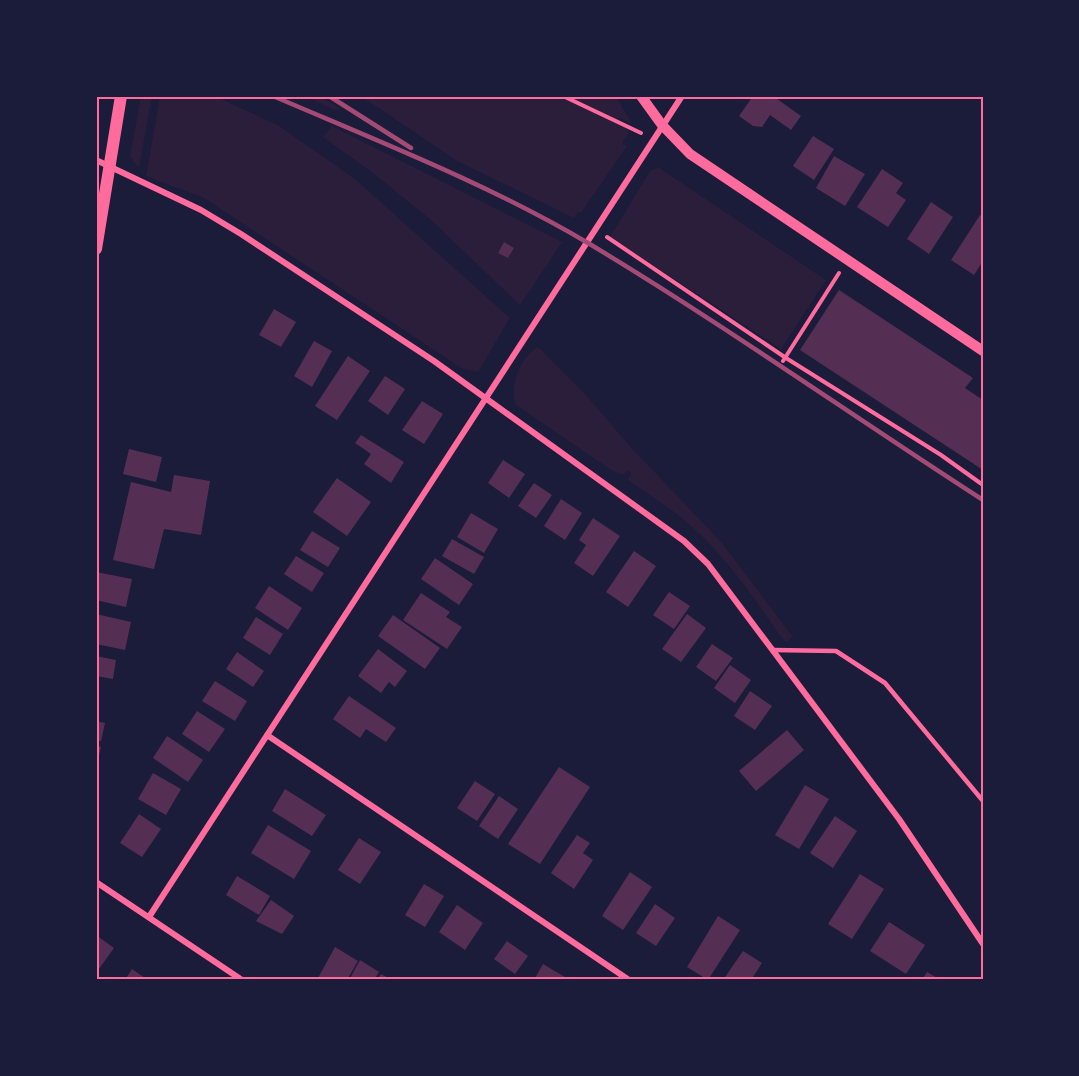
<svg xmlns="http://www.w3.org/2000/svg" width="1079" height="1076" font-family="'Source Sans 3',sans-serif">
<style>
.green{fill:#2a1e3b}
.building{fill:#542f53}
.lines{fill:none;stroke-linecap:round;stroke-linejoin:round}
.path{stroke:#ff6b9d;stroke-width:4}
.service{stroke:#ff6b9d;stroke-width:4.5}
.minor{stroke:#ff6b9d;stroke-width:6}
.tertiary{stroke:#ff6b9d;stroke-width:10}
.secondary{stroke:#ff6b9d;stroke-width:12}
.rail{stroke:#a44b75;stroke-width:4.5}
.neatline{fill:none;stroke:#ff6b9d;stroke-width:2}
</style>
<rect width="100%" height="100%" fill="#1b1b3a"/>
<path class="green" d="M141 96H152L139 168 130 157Z
M160 96H214L278 125 355 179 510 318 478 372 463 369 204 198 146 176Z
M305 96H320L341 109 335 110Z
M361 96H616L632 124 618 117 629 133 622 143 627 146 581 213 578 212 574 218 457 161Z
M332 126 562 242 520 305 432 221 374 174 323 137Z
M658 167 826 280 781 349 610 237 650 171Z
M538 347 585 394 628 444 722 543 793 637 786 642 781 637C754 598 727 558 691 526 672 509 649 495 628 480L631 473 628 470 623 475 611 470 516 405C508 387 521 356 538 347Z"/>
<path class="building" d="M753 96H773L801 116 791 130 770 115 762 127 753 126 739 116Z
M813 136 834 149 814 180 793 166Z
M834 156 865 174 845 206 816 188Z
M882 169 903 183 896 193 906 200 888 227 857 207Z
M931 202 953 217 929 254 907 239Z
M980 215 983 217V261L974 275 951 260Z
M504 242 514 248 508 258 498 253Z
M839 290 973 378 965 388 983 400V470L800 350Z
M274 309 296 322 281 347 259 335Z
M314 341 332 351 312 387 294 376Z
M348 356 370 371 337 420 315 406Z
M385 376 405 389 388 415 368 401Z
M422 401 443 414 424 444 402 430Z
M361 435 404 462 391 483 364 464 371 454 355 443Z
M129 449 162 457 156 482 123 474Z
M503 460 525 474 509 498 488 483Z
M174 475 210 481 201 535 164 529 154 569 113 560 131 482 171 492Z
M337 478 371 502 347 536 313 512Z
M534 483 552 495 536 518 518 506Z
M561 499 582 513 565 540 544 526Z
M471 513 498 529 484 553 457 537Z
M593 518 620 536 593 576 574 563 586 545 579 540Z
M312 531 340 548 328 567 300 550Z
M452 539 484 557 474 574 442 556Z
M634 551 656 566 628 607 606 592Z
M296 556 324 573 312 592 284 574Z
M435 558 473 584 459 605 421 579Z
M96 572 132 579 126 607 96 600Z
M269 586 302 608 288 630 255 608Z
M669 592 690 606 674 629 653 615Z
M421 593 450 612 446 617 462 627 447 649 403 620Z
M96 614 131 622 125 650 96 644Z
M687 614 706 628 681 662 662 649Z
M393 615 440 648 425 669 378 636Z
M256 617 283 634 270 655 243 638Z
M712 644 733 658 716 681 696 667Z
M378 649 407 671 395 687 389 682 381 693 358 676Z
M237 652 264 671 253 687 226 669Z
M96 656 116 660 113 679 96 676Z
M730 665 751 680 735 703 714 688Z
M215 681 247 701 235 721 202 701Z
M750 691 772 706 755 730 734 716Z
M349 696 396 728 386 742 366 729 360 738 333 719Z
M197 711 225 729 209 752 182 734Z
M96 721 105 723 101 741 96 740Z
M787 730 804 750 756 791 739 771Z
M167 736 203 760 188 782 153 758Z
M96 745 101 747 97 763H96Z
M559 767 590 787 540 864 508 844Z
M153 773 181 789 166 815 138 799Z
M475 781 495 794 477 821 457 808Z
M805 785 829 799 799 849 775 835Z
M285 789 326 815 312 836 272 811Z
M499 796 518 809 498 839 479 826Z
M139 814 161 829 142 857 120 843Z
M835 816 857 831 833 868 810 853Z
M268 825 311 851 294 879 251 853Z
M577 835 590 843 583 853 593 860 574 889 551 873Z
M359 838 381 852 360 884 338 870Z
M630 872 652 887 623 930 602 916Z
M860 874 884 889 852 939 828 924Z
M237 876 270 896 259 915 226 895Z
M424 884 444 896 425 927 405 915Z
M271 900 294 916 282 934 256 921Z
M655 904 675 918 656 946 636 933Z
M457 905 483 923 465 950 439 932Z
M718 916 740 930 708 980 687 967Z
M889 922 925 945 906 974 870 951Z
M96 935 114 948 96 973Z
M507 941 528 956 515 974 494 959Z
M335 947 358 961 347 980H321L318 978Z
M743 951 762 963 751 980H723Z
M360 960 379 972 374 980H349Z
M543 964 570 980H534Z
M132 969 148 980H125Z
M927 972 941 980H922Z
M381 974 392 980H377Z"/>
<g class="lines">
<path class="path" d="M563 96 641 133
M607 237 786 358 941 455 983 485
M783 361 839 273"/>
<path class="service" d="M773 650 836 651 885 683 983 801"/>
<path class="minor" d="M96 160 201 210 241 234 434 361 684 541 708 564 899 819 983 944
M267 735 629 980
M96 882 242 980
M149 917 682 96"/>
<path class="tertiary" d="M641 96 662 125 690 154 983 351"/>
<path class="secondary" d="M96 249 121 96"/>
<path class="rail" d="M273 96C378 141 490 185 588 243 723 324 851 415 983 500
M329 96 411 148"/>
</g>
<rect width="1079" height="1076" fill="none" stroke="#1b1b3a" stroke-width="195"/>
<rect x="98" y="98" width="884" height="880" class="neatline"/>
</svg>
